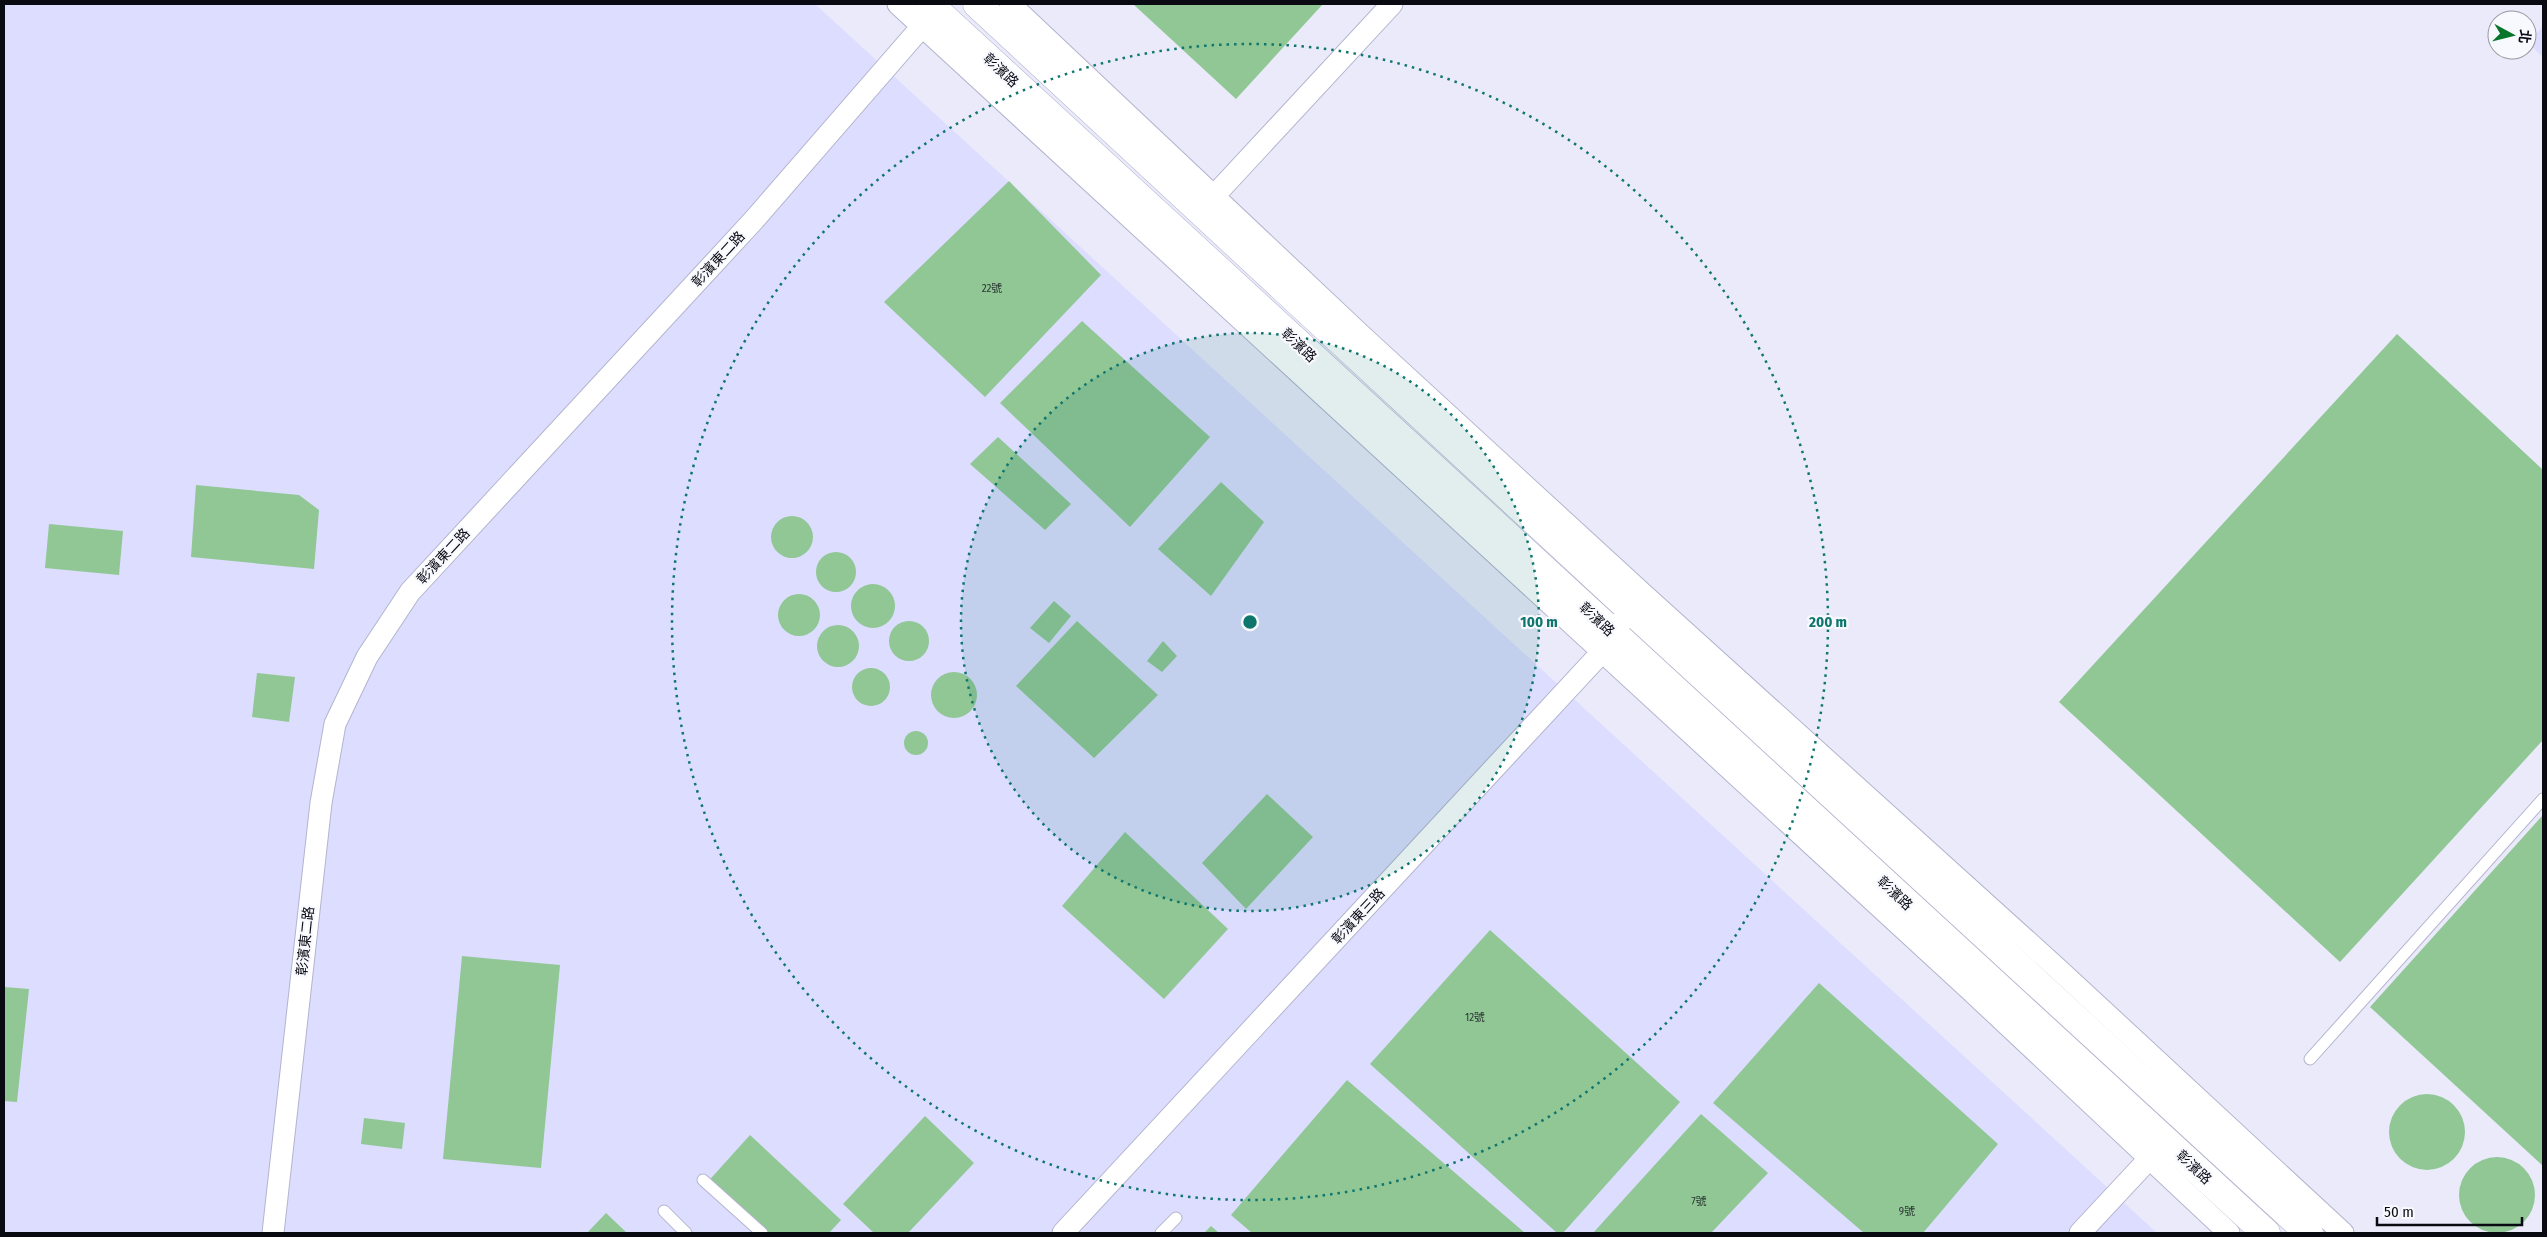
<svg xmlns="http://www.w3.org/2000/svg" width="2547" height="1237" font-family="'Fira Sans Condensed','Noto Sans TC',sans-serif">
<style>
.built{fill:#dcddff}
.building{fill:#90c795}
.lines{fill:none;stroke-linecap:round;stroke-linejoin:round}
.service-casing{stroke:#b3b4ce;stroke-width:13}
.minor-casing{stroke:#b3b4ce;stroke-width:23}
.tertiary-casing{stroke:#b3b4ce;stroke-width:29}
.service{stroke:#fff;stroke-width:11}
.minor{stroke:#fff;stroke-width:21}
.tertiary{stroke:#fff;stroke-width:28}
.ring{fill:none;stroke:#0f766e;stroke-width:2.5;stroke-dasharray:2.5 5}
.labels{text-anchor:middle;stroke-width:4.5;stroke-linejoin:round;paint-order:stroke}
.number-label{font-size:11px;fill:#2c3934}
.street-label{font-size:14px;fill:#0a0a13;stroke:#f8f9fe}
.centre{fill:#0f766e;stroke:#f8f9fe;stroke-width:2.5}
.ring-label{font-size:15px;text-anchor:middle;font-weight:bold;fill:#0f766e;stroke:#f8f9fe;stroke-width:4.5;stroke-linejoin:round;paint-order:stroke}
</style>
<rect width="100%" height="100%" fill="#eaeafb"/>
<path class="built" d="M4 4H815L2157 1233H4Z
M2543 26V57L2528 43Z"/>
<path class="building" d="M1133 4H1323L1236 99Z
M1009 181 1101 275 985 397 884 302Z
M1082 321 1210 437 1130 527 1000 403Z
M2397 334 2543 470V740L2340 962 2059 702Z
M998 437 1071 504 1045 530 970 464Z
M1221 482 1264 522 1211 596 1158 549Z
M196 485 299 495 319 510 314 569 191 557Z
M771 537a21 21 0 1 1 42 0a21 21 0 1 1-42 0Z
M49 524 123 531 119 575 45 568Z
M816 572a20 20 0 1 1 40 0a20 20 0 1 1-40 0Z
M851 606a22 22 0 1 1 44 0a22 22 0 1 1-44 0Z
M778 615a21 21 0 1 1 42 0a21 21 0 1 1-42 0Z
M1054 601 1071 616 1049 643 1030 628Z
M889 641a20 20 0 1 1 40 0a20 20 0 1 1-40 0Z
M1077 621 1158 695 1094 758 1016 686Z
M817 646a21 21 0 1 1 42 0a21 21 0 1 1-42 0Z
M1163 641 1177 656 1162 672 1147 661Z
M852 687a19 19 0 1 1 38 0a19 19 0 1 1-38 0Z
M931 695a23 23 0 1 1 46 0a23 23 0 1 1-46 0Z
M257 673 295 677 289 722 252 717Z
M904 743a12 12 0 1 1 24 0a12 12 0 1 1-24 0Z
M1267 794 1313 837 1246 909 1202 863Z
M2543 815V1166L2370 1007Z
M1125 832 1228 929 1164 999 1062 906Z
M1490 930 1680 1102 1563 1233H1557L1370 1064Z
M462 956 560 965 541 1168 443 1159Z
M1819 983 1998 1144 1923 1233H1864L1713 1103Z
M4 987 29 989 17 1102 4 1101Z
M1347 1080 1525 1233H1252L1231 1215Z
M2389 1132a38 38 0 1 1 76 0a38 38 0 1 1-76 0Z
M1701 1114 1768 1173 1711 1233H1593Z
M925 1116 974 1163 908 1233H874L843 1204Z
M364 1118 405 1123 402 1149 361 1144Z
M750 1135 841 1220 829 1233H755L704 1186Z
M2459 1195a38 38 0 1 1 76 0a38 38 0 1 1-76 0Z
M606 1213 627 1233H587Z
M1211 1226 1219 1233H1204Z"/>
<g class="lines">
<g class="service-casing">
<path id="service" d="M2310 1059 2543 799
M703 1180 762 1233
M664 1211 686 1233
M1161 1233 1176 1218"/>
</g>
<g class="minor-casing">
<path id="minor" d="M898 4 1968 988 2229 1233
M1010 4 1362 336 1643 594 2058 969 2343 1233
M1214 196 1392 4
M273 1233 321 803 335 724 367 657 410 592 753 221 931 16
M1063 1233 1602 652 1610 631 1633 612 1640 599
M2080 1233 2149 1159"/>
</g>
<g class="tertiary-casing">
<path id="tertiary" d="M929 4 2266 1233
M977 4 1633 612 2309 1233"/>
</g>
<use href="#service" class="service"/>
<use href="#minor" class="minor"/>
<use href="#tertiary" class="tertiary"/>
</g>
<circle cx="1250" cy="622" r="289" fill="#0f766e" fill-opacity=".12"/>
<g class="ring">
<circle cx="1250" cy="622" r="289"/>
<circle cx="1250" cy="622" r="578"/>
</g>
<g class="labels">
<g class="number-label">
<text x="992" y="292">22號</text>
<text x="1475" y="1021">12號</text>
<text x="1699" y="1205">7號</text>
<text x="1907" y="1215">9號</text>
</g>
<g class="street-label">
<text transform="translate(1001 70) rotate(43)" y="5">彰濱路</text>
<text transform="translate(718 259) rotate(-47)" y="5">彰濱東二路</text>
<text transform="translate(1299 345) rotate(43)" y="5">彰濱路</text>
<text transform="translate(443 556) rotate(-47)" y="5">彰濱東二路</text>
<text transform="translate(1597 619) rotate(43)" y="5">彰濱路</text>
<text transform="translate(1895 893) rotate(43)" y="5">彰濱路</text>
<text transform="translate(1358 916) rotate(-47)" y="5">彰濱東三路</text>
<text transform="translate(305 941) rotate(-84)" y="5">彰濱東二路</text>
<text transform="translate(2194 1167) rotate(43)" y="5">彰濱路</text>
</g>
</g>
<circle cx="1250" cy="622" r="8" class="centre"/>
<g class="ring-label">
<text x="1539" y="627">100 m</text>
<text x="1828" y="627">200 m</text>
</g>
<rect width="2547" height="1237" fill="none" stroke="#0a0a13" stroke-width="10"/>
<g transform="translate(2512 35) rotate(97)"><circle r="24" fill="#f8f9fe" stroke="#9999a0"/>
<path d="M0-4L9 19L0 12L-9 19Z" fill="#07762a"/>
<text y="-8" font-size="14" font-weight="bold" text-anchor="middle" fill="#0a0a13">北</text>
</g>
<path d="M2377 1217v8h145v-8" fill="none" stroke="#0a0a13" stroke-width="2.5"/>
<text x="2384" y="1217" font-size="15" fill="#0a0a13" stroke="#f8f9fe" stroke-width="4" paint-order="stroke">50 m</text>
</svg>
